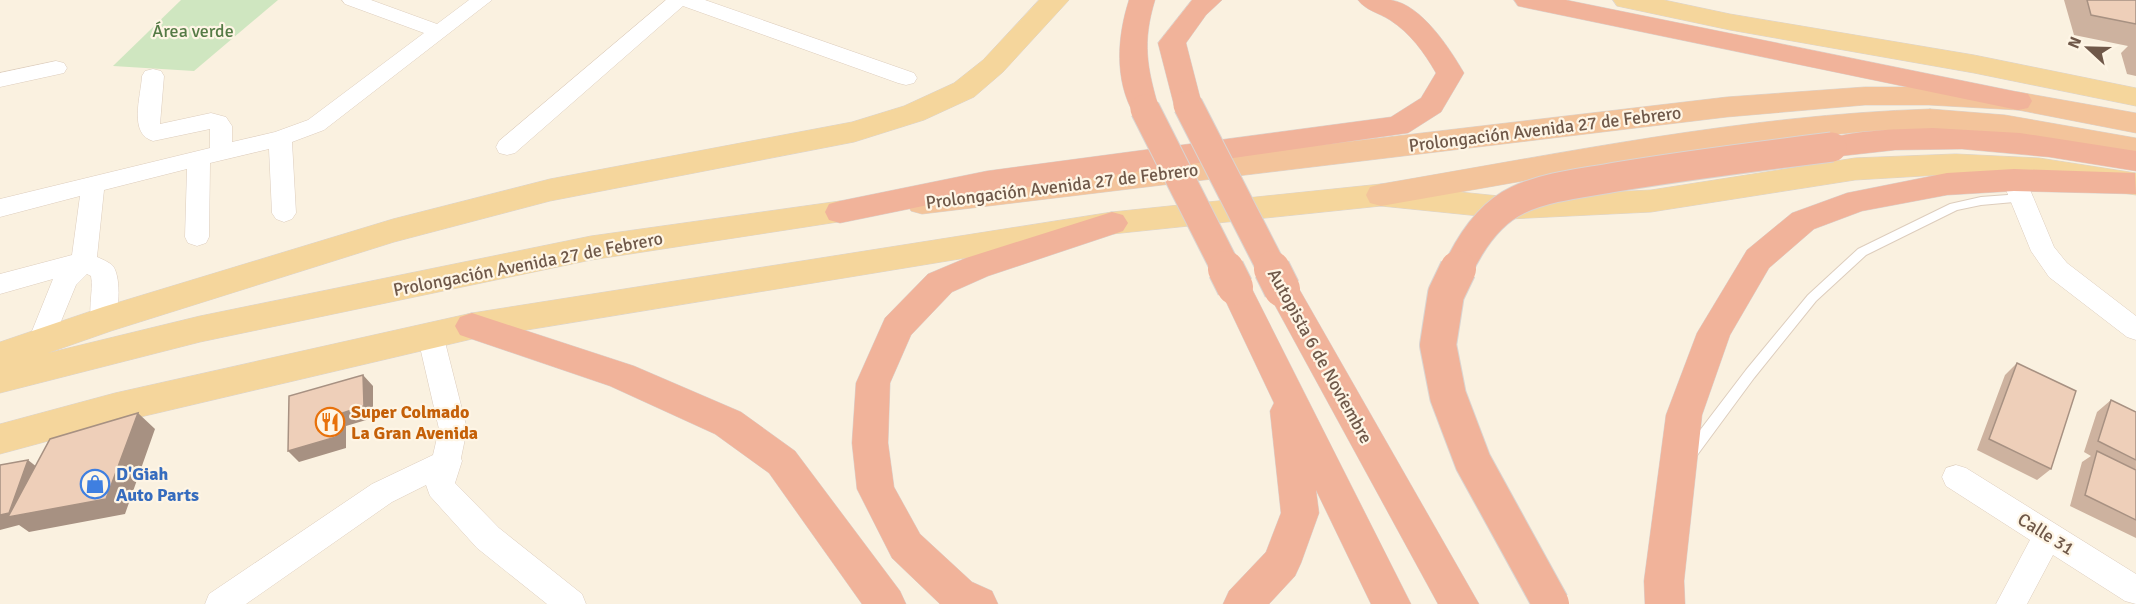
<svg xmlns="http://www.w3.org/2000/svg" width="2136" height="604" font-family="Signika,sans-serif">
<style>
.green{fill:#cfe6c0}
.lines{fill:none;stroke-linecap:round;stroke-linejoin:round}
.service-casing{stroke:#ddcdbd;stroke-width:2}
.minor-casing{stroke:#ddcdbd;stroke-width:1}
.primary-casing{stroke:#dad4d0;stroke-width:1}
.trunk-casing{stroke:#dad4d0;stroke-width:1}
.motorway-casing{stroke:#dad4d0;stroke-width:1}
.service{fill:#fff;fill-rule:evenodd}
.minor{fill:#fff;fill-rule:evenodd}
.primary{fill:#f5d69c;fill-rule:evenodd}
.trunk{fill:#f3c49b;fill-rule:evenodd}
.motorway{fill:#f1b39a;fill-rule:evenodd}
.motorway-bridge-far1-casing{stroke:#dad4d0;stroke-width:31;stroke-linecap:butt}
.motorway-bridge-casing{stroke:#dad4d0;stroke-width:38;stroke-linecap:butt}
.motorway-bridge-far1{stroke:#f1b39a;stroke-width:29}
.motorway-bridge{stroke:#f1b39a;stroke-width:36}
.wall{fill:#cdb29f}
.shaded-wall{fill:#a79182}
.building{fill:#eecfb9;stroke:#a79182;stroke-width:1.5}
.labels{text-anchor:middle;stroke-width:4.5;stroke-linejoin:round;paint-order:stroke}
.park-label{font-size:18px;fill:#547a45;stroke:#fef5e5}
.street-label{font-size:18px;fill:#6f5849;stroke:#fef5e5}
.food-label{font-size:18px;font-weight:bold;fill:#c56008;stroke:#fef5e5;text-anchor:start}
.shop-label{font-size:18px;font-weight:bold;fill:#366cbe;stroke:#fef5e5;text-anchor:start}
</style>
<rect width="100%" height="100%" fill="#faf1e0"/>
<path class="green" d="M181 0H278L194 71 113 66Z"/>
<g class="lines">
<g class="service-casing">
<path id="service" d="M2021 194 2025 195 2027 198 2025 201 1981 205 1957 210 1866 255 1816 301 1754 378 1695 458 1690 460 1685 458 1683 454 1685 450 1746 370 1808 295 1858 249 1950 204 1981 197Z"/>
</g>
<g class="minor-casing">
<path id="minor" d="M342 0H371L437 24 469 0H492L324 130 292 142 296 213 292 219 284 222 276 219 272 213 269 149 210 163 209 237 206 243 197 246 188 243 185 237 187 169 104 190 97 257C102 259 109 262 113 266 122 279 119 315 112 327L103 330 94 327C86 313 94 292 91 276L87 274 76 285 50 348 41 351 32 348 28 341 53 279 0 294V274L72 255 80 196 0 217V199L210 148V129L153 141C128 134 141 96 142 76L145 71 153 69 161 71 164 76 160 124 211 113 226 117 232 126V142L275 132 308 120 424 33 345 4Z
M666 0H705L914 73 917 78 914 83 906 85 898 83 683 6 515 153 507 155 499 153 496 147 499 141Z
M56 61 64 63 67 68 64 73 0 87V73Z
M2014 172 2022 174 2026 180 2054 247 2067 263 2136 316V340L2127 337 2049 277 2031 251 2002 180 2006 174Z
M430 324 439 327 443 334 467 429 461 458 462 461 455 483 499 528 582 594 586 604H547L477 548 430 496 426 485 392 502 246 604H205L209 594 372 484 433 455 439 429 417 334 421 327Z
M1956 465 1966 468 2136 574V604L2125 601 2053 555 2027 604H1996L2030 540 1946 486 1942 477 1946 468Z"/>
</g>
<g class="primary-casing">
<path id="primary" d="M1039 0H1069L1003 72 974 97 924 120 854 142 550 201 394 242 111 331 48 353 200 316 591 236 840 201 851 204 855 212 851 220 591 260 200 342 0 393V342L103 307 393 219 550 179 852 122 904 106 954 83 983 60Z
M1613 0H1664L1730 14 1974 55 2136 88V106L1974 73 1730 30 1617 6Z
M1956 154 2039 158 2136 173V195L2039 180 1956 174 1855 180 1651 212 1509 219 1381 206 1112 234 472 339 115 423 0 454V424L115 393 472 313 1112 212 1381 184 1509 197 1651 190 1855 158Z"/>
</g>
<g class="trunk-casing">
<path id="trunk" d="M1865 87H1929L2018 92 2136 113V133L2018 110 1929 105H1865L1727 117 922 214 911 211 907 203 911 195 922 192 1727 97Z
M1930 109 2005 115 2136 138V158L2005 135 1930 129 1868 131 1710 148 1381 206 1370 203 1366 195 1370 187 1381 184C1563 153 1745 115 1930 109Z"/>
</g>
<g class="motorway-casing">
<path id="motorway" d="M1129 0H1155C1142 43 1147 67 1159 109L1155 116 1145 119 1135 116C1114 81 1117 37 1129 0Z
M1192 0H1222L1206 15 1186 43 1202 105 1198 112 1188 115 1178 112 1174 105 1158 43Z
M1358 0C1369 0 1381 0 1391 0 1422 5 1450 49 1464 73L1441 112 1408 133 987 193 840 223 829 220 825 212 829 204 840 201 987 171 1391 117 1421 98 1436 73C1424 52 1410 33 1390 20 1379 13 1365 10 1358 0Z
M1514 0H1566L2018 92 2028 94 2032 101 2028 108 2018 110 1527 8 1518 6Z
M1933 128 2020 133 2136 151V171L2049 157 1962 149 1895 150 1832 157 1822 154 1817 147 1822 140C1857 130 1896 129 1933 128Z
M2014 169 2135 173 2136 194 2014 191 1947 195 1862 211 1814 229 1769 268 1730 335 1702 415 1684 581 1685 604H1645L1644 581 1666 415 1697 333 1747 250 1792 213 1847 193 1947 173Z
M1112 212 1123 215 1128 223 1123 231 988 276 952 292 911 335 890 383 888 443 894 487 920 534 972 582 992 591 998 604H940L892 558 857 489 852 443 856 383 885 318 928 274 966 258Z
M1235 274 1247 278 1251 287 1411 604H1371L1316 490 1319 513 1301 563 1295 576 1269 604H1223L1229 591 1266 552 1281 513 1270 411 1274 403 1219 287 1223 278Z
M1282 276 1294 280 1479 604H1438L1266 289 1270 280Z
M472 313 634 366 741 412 795 451 900 591 906 604H862L769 473 715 434 610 386 460 335 455 326 460 317Z"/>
</g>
<use href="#service" class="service"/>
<use href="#minor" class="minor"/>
<use href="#primary" class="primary"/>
<use href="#trunk" class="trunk"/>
<use href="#motorway" class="motorway"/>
<g class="motorway-bridge-far1-casing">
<path id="motorway-bridge-far1" d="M1188 105 1273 271
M1145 109 1227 271
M1457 271C1470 243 1490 213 1518 200 1548 186 1584 183 1616 177 1688 165 1760 156 1832 147"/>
</g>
<g class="motorway-bridge-casing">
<path id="motorway-bridge" d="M1226 269 1235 287
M1272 269 1282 289
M1458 269 1446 294 1438 345 1448 396 1473 462 1551 604"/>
</g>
<use href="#motorway-bridge-far1" class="motorway-bridge-far1"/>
<use href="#motorway-bridge" class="motorway-bridge"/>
</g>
<path class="wall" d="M2064 0H2136V76L2127 74 2121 53 2128 46 2074 35Z
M2017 363 2051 469 2037 480 1977 450 2005 375Z
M2111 400 2136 412V538L2070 506 2082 462 2091 456 2084 452 2097 412Z"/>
<path class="shaded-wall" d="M363 375 373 386V418L346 426V448L299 462 288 451 336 415Z
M138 413 155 429 125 514 29 532 19 525 0 530V515L28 460 42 471Z"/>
<path class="building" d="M2087 0H2136V24L2091 15Z
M2017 363 2076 391 2051 469 1989 439Z
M363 375 364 406 336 415V437L288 451 289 396Z
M2111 400 2136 412V460L2098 441Z
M138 413 106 499 8 517 50 439Z
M2097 451 2136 470V520L2085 495Z
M28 460 9 513 0 515V465Z"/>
<defs>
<g id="restaurant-ring" transform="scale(1.5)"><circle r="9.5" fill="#fef5e5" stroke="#e8710a" stroke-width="1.5"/><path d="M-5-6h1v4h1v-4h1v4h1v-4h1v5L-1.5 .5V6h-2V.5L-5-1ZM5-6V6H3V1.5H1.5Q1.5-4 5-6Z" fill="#e8710a"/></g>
<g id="shop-ring" transform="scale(1.5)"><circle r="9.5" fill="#fef5e5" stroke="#3f7fe0" stroke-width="1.5"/><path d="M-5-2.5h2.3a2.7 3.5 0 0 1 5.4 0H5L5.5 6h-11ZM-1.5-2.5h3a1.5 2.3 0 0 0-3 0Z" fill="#3f7fe0"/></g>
</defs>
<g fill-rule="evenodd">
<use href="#restaurant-ring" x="330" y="422"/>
<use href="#shop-ring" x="95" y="484"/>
</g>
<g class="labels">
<g class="park-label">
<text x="193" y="37">Área verde</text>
</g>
<g class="street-label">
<text transform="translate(1545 129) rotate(-7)" y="6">Prolongación Avenida 27 de Febrero</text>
<text transform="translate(1062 186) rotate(-7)" y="6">Prolongación Avenida 27 de Febrero</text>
<text transform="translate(528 264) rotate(-11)" y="6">Prolongación Avenida 27 de Febrero</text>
<text transform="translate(1320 356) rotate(61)" y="6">Autopista 6 de Noviembre</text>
<text transform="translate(2046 534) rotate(32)" y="6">Calle 31</text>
</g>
<g class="food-label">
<text x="351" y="418">Super Colmado<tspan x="351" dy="21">La Gran Avenida</tspan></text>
</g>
<g class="shop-label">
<text x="116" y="480">D'Giah<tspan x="116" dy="21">Auto Parts</tspan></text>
</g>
</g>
<g transform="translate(2088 48) rotate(292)" stroke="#fef5e5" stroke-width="4.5" paint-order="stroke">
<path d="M0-4.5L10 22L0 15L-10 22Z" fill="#6f5849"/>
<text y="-9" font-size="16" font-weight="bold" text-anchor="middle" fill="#6f5849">N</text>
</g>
</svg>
